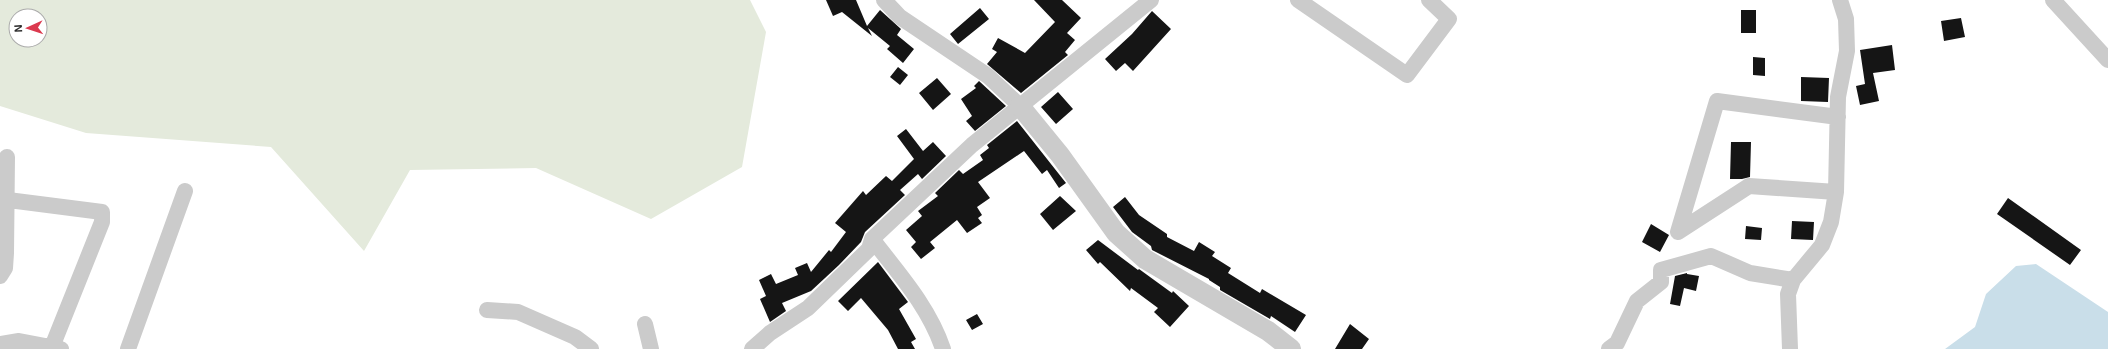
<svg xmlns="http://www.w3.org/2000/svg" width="2108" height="349" font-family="'Exo 2',sans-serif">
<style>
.green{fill:#e4eadc;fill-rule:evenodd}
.water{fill:#c9dee9}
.building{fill:#151515}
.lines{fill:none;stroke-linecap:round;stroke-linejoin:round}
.minor{stroke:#cbcbcb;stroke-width:16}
.tertiary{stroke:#cbcbcb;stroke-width:20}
</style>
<rect width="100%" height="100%" fill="#fff"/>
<path class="green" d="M0 0H750L766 32 742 167 651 219 536 168 410 170 364 251 271 147 86 133 0 106ZM16 16H40V40H16Z"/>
<path class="water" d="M2036 264 2108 312V349H1945L1975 327 1986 294 2016 266Z"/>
<path class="building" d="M826 0H856L867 26 880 10 901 29 897 35 914 49 903 63 887 49 890 46 868 28 872 36 842 12 833 16Z
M1034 0H1062L1081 18 1067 33 1075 40 1065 52 1068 55 1021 93 987 64 997 52 992 49 998 38 1025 53 1055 22Z
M980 8 989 19 958 44 950 34Z
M1741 10H1756V33H1741Z
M1152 11 1171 29 1133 71 1125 63 1116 71 1105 59 1132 34Z
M1961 18 1965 37 1944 41 1941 21Z
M1892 45 1895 70 1873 73 1879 101 1860 105 1856 86 1865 84 1860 50Z
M1753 57 1765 58V76L1753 75Z
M898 67 908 75 900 85 890 77Z
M1801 77 1829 78 1828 102 1801 101Z
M937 78 951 94 933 110 919 93Z
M979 81 1006 106 975 131 966 121 972 116 961 99 976 88 974 86Z
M1058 92 1073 109 1056 124 1041 107Z
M1017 121 1066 183 1059 188 1047 170 1042 174 1024 151 978 182 990 198 977 207 982 215 978 218 982 223 967 233 957 220 930 242 935 248 921 259 911 247 916 242 906 230 922 216 918 211 938 196 935 193 959 170 963 174 983 160 980 155 989 148 987 145Z
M906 129 923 151 933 142 946 156 922 179 918 174 900 190 905 195 865 232 861 242 839 265 811 291 782 303 786 311 770 322 760 299 766 296 759 280 771 274 776 284 798 275 795 268 807 263 811 272 829 250 831 252 846 232 835 223 863 191 866 195 886 176 892 181 914 159 897 136Z
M1731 142H1751L1750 177 1742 179H1730Z
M1060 196 1076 211 1053 230 1040 214Z
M1125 197 1139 215 1167 234V237L1194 251 1199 242 1215 252 1212 256 1231 268 1228 273 1260 293 1262 289 1306 315 1295 332 1271 316 1270 319 1220 290V287L1209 280V279L1152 250 1151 246 1132 232 1113 207Z
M2008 198 2081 250 2070 265 1997 214Z
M1792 221 1814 222 1813 240 1791 239Z
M1651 224 1669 235 1660 252 1642 242Z
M1746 226 1762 228 1761 240 1745 239Z
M1098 240 1138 270 1139 269 1172 293 1173 291 1189 306 1170 327 1154 312 1158 308 1131 288 1130 291 1100 262 1098 264 1086 250Z
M878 262 908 302 899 309 916 339 911 342 915 349H898L888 330 861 298 848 311 838 301Z
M1687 273V274L1699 276 1696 291 1684 288 1680 306 1670 304 1675 276Z
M977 314 983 324 972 330 966 320Z
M1350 324 1369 339 1362 349H1335Z"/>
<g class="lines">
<path class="minor" d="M884 0 900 17 988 76 1020 106
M1298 0 1407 75 1449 19 1429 0
M2053 0 2108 60
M1836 192 1749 186 1678 232 1717 101 1838 117
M0 199 102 212V222L52 347
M872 239C899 274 929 307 943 349
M0 276 5 268 6 253 7 157
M487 310 518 312 575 337 591 349
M645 324 651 349
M0 344 19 341 61 349
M128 349 185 191
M752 349 770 333 808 308 869 249 872 239 972 145 1151 0
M1609 349 1617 343 1637 301 1661 282V270L1711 256 1750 273 1793 280
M1790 349 1788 294 1793 280 1822 245 1831 222 1836 192 1838 97 1847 51 1846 19 1840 0"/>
<path class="tertiary" d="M1020 106 1060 155 1116 233 1145 259 1268 331 1291 349"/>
</g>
<g transform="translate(28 28) rotate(267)"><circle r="19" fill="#ffffff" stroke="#ababab"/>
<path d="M0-3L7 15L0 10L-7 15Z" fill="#db394e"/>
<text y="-6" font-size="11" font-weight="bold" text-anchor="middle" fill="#2e2e2e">N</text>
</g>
</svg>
